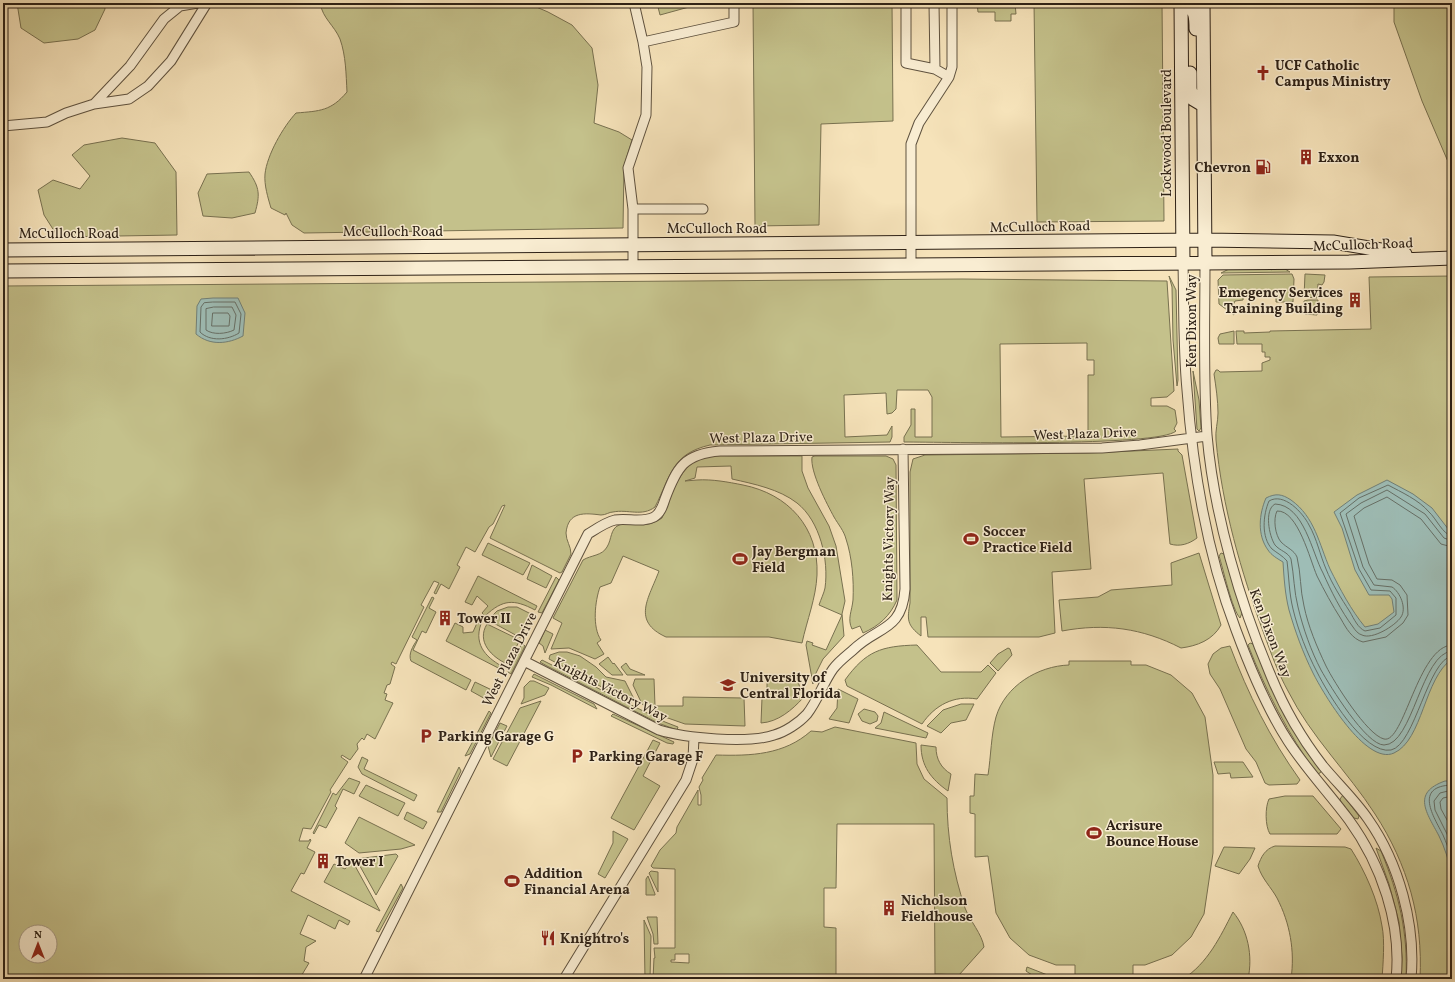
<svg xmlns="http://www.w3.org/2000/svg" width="1455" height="982" font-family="Vollkorn,serif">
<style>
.green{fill:#c4c18b;stroke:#787150;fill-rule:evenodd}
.water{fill:#9ebdb6;stroke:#717f76}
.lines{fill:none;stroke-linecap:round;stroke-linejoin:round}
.shore{stroke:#666f66;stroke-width:1}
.minor-casing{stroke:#5f523f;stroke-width:11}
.secondary-casing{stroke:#2d2116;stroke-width:15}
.minor{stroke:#f9edd2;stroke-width:9}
.secondary{stroke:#f9edd2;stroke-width:13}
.labels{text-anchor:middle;stroke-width:3;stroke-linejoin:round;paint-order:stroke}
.poi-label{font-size:14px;font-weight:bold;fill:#2d2116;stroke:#f9edd2;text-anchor:start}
.street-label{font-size:14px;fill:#2d2116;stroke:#f9edd2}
</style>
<rect width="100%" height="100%" fill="#f6e3ba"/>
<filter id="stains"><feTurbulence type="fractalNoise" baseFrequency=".005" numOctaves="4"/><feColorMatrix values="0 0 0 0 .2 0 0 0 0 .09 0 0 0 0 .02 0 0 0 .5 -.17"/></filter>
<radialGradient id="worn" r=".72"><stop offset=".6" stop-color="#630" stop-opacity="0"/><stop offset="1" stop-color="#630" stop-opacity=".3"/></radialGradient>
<path class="green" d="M17 3H104L105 9 95 30 78 39 44 43 21 28Z
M320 3H527L548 12 572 25 592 48 598 85 594 123 619 132 632 140 624 166 623 228 304 233 292 225 286 213 285 215 271 208C268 198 264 185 265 174 267 155 283 127 296 113 320 111 331 111 347 92 346 74 346 56 340 39 334 25 323 19 320 3Z
M657 3H688L689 7 660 15Z
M753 3H892L893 121 821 124 819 225 755 226Z
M977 3H1015L1016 14H1011V21H995V12H978Z
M1034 3H1162L1164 221 1037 222Z
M1394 3H1452V171L1422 101 1394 22Z
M122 138 155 143 176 172 177 235 58 237 44 215 38 190 53 180 80 189 90 176 72 155 84 145Z
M249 172C260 188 260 195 255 213L232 218 203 216 198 193 207 174Z
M1269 268 1272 270 1273 268 1285 269 1290 272 1221 273 1229 269Z
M1292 274 1294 279 1293 302H1276V297H1269V291H1244L1243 300 1235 301 1232 307 1234 315 1219 304 1218 280 1223 275Z
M1305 274 1325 275 1324 282 1322 285 1318 284 1317 298 1304 297Z
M1169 276 1176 290 1178 380 1177 386 1173 340 1172 287Z
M1452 276V979H1420C1423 918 1408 865 1375 814 1348 772 1311 737 1288 691 1278 673 1271 653 1264 634 1241 572 1222 506 1216 440 1215 431 1218 422 1218 413 1218 401 1216 387 1214 374L1216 370H1218L1220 372 1262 371V363L1270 360V357H1265V352H1262V344H1237L1236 331H1244V333L1270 332V331L1371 329 1369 277Z
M962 279 1167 281 1174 391 1167 397 1151 398V406H1167L1175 410 1177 423 1174 429 1176 431C1159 447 942 442 904 442V437L911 425V409H915V437H932V397L928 390H897L896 409 892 413 887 414 886 393 844 395 845 437 887 435 892 426V437L890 442 710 445C671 454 671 476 655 507 642 517 628 509 613 512 609 512 606 515 601 515 585 513 568 511 566 533 566 541 571 546 571 554L562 572 560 573 490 538 505 505 502 506 493 524 489 527 475 552 466 547 457 565 460 567 449 589 441 584 436 594 434 593 439 583 434 581 421 605 424 607 396 664 392 662 391 664 395 667 390 684 387 685 384 693 387 694 385 700 393 703 375 739 367 734 364 740 362 738 357 744 358 749 350 760 342 755 341 757 348 762 330 790 331 792 311 829 303 828 299 841H309L310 839 311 840 307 848 315 852 304 874 301 873 291 891 350 921 348 925 339 920 335 929 308 915 300 934 316 941 306 947 304 961 309 963 300 978 301 979H3V286ZM1087 343V360H1094V375H1088V436L1001 437 1000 344ZM26 932H50V956H26Z
M1308 300H1318L1317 315 1305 314 1304 301Z
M1234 331V344H1219L1218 338 1220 334Z
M1193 371 1199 400 1201 428 1199 431 1197 429Z
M1178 449V451L1182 455 1197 538C1189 544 1180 547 1170 544L1163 473 1084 479 1091 569 1052 572 1055 633 1039 637H928L926 617H921V636C907 625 907 620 910 603V472L913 459 925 455 1087 453Z
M730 456H802V471L808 488 829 526 836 546 845 601 842 614 844 636 823 659 812 681 813 684 806 645 807 641 813 643 812 645 826 650 842 615 819 605C821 599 824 593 825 588 829 560 820 521 797 503 779 489 754 484 732 479L731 466 697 467 695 478 685 481C689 481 693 480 697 480 712 479 728 482 743 485 788 494 819 527 817 575 816 598 807 620 802 643L769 637H666C631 621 649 598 659 571L623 556 611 583 600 587C595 601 592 627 601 640L597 643 604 654 595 659 569 648 551 649 562 623 553 618 583 560C591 555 602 556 607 547 612 539 610 529 619 525 634 520 643 531 662 518 672 496 679 461 708 457 715 455 723 456 730 456Z
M815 456H886L893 459 896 465 897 600C890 616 879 626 863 633L860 626 852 629C847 619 852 611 853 600 854 580 852 557 846 539 844 531 838 524 834 517 827 504 810 472 812 457Z
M488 543 530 563 523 575 482 555Z
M1199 553 1221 625C1213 640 1197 646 1181 648 1142 628 1105 623 1062 631L1059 600 1098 597 1111 590 1172 585 1171 563Z
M1221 553 1224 554 1242 613 1240 618C1232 610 1223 568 1219 556Z
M532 565 552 576 546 588 527 579Z
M478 576 537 606 535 610C514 599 503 599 485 616L482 613 488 606 477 596 472 605 465 602Z
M556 577 559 580 542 613 538 612Z
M432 597 434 598 429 608 436 612 426 633 422 631 413 650 471 680 466 690 411 661C408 654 413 646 417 640L412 637Z
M508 607H517L533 615 521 638 488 620 497 611Z
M455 623 463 627V633L473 632 477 623 481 624C473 646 488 659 505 668L504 671 446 641Z
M487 624 520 640 507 664C492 657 476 642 487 624Z
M545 630 553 634 545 653 543 646 539 643Z
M522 643 525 646 511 674 508 672Z
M1250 643 1253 644 1285 717 1322 770 1320 773 1317 774C1288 734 1266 691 1248 645Z
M917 645 941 672H981L988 665 996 673 977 699C954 695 935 705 922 724L847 686 845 680C866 651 881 646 917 645Z
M1230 646C1248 694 1270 738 1300 780L1297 784 1269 785 1265 783 1256 762 1246 749 1220 689 1210 674 1208 664 1213 654 1221 648Z
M1008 648 1010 649 1012 655 998 671 990 663 998 654Z
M559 652H567L580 656 596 667 606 677 625 681 635 701 630 702 549 659 550 655Z
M608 657 613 664 614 663 623 675H612L599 664Z
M542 660 665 722 678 727 677 730 658 723 547 666 540 662Z
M1069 661H1131V665H1146L1171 675 1192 693 1205 717 1213 775V853L1204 914 1191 937 1172 955 1145 965H1133V979H1075V965H1056L1029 955 1010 938 996 913 988 856 975 857V814L970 813V796H974L975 774 988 775C991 756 991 735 996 717 1005 686 1038 666 1069 665Z
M626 663 630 669 645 675H627L621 667Z
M534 674 594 704 597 709 551 685 532 677Z
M767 678H797L803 698C792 710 778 722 761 723L762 698H767Z
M635 679H654L655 706H683V697L744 698 745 726 685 724 665 717 642 704 633 685Z
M530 681H534L549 688 545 695 521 704 524 698V687Z
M475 682 494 691 489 701 471 691Z
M838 689 858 699 849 723 829 719 837 708Z
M541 701 507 766 493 759 520 708Z
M961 704H974L966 720 951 723 941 733 927 726 943 710Z
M864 709 875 712 878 716 877 721 870 724 862 721 858 714Z
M489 711 491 713 470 754 465 756Z
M884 712 928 733 926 738 875 728 881 723Z
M613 714 674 742 673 744 667 743 611 716Z
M500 723 507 726 491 757 488 746Z
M835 727 916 743 917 764 924 779 947 798C947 837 953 872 965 908 970 921 982 934 984 947L959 975 935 974 934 824H837L836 888H824V927L836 928V979H653L654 958H655L654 948H675V869L653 868 651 866 660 850 676 833 677 827 698 790V805H701V795L699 787 703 780 702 778 716 755C751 756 784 755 811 731L822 732ZM675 954H689V963L671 962V960H675Z
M653 740 660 743 643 776 660 786 634 830 611 818Z
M921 745 936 747C936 759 941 768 951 774L948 791C931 779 921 766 921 745Z
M362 757 368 760 364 769 417 795 414 801 362 774 358 767Z
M1214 762H1243L1253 777 1231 778 1230 773 1218 774Z
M459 767 461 771 441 812H437Z
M349 778 360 782 354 794 343 789 335 806 337 808 326 828 319 825 314 834 313 833 333 793 336 795Z
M366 785 405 803 398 816 359 796Z
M1343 795 1359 816 1358 819 1354 818 1341 802 1340 799Z
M1313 796 1341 829 1337 834H1270C1265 826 1265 807 1269 799L1285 796Z
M407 812 427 822 423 829 404 819Z
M359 817 415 845 401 849 359 853 345 843Z
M613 831 628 839 605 878 598 874 613 843Z
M1275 846 1345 847 1351 849C1365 871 1378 900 1382 926 1385 940 1383 965 1382 979H1291C1295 951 1290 923 1277 898 1271 887 1262 879 1258 866 1261 857 1265 849 1275 846Z
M1224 847 1255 848 1250 859 1239 874 1215 866Z
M1376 848 1381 851C1399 895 1408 931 1406 979H1401L1402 957 1399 922 1389 884Z
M396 854 398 856 376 895 356 859Z
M350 863 354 864 380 911 324 882 334 864 345 869Z
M651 871 658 872V892L649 873Z
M648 876 655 894V895H646V879Z
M401 884 403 888 379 932 376 931Z
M1233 912C1248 930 1253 956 1248 979H1183C1208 963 1220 937 1233 912Z
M647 917H657L658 944H654L653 934Z
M644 920 651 936 650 979H645Z
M1027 967 1050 976 1049 979H1038L1026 971Z"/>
<path class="water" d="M213 298H238L245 313 243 336C228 344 210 346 196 334L197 306 201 299Z
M1387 480 1413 494 1432 508 1452 534V659C1424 678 1423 740 1394 753 1366 766 1323 693 1313 673 1303 653 1295 631 1289 610 1285 594 1284 578 1283 562 1278 559 1271 555 1268 550 1257 535 1259 514 1266 498 1276 493 1282 494 1291 500 1315 517 1319 544 1330 569 1340 589 1351 610 1365 627L1378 624 1394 612 1392 599 1389 595H1369L1355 570 1342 528 1334 512 1357 495Z
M1445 781H1452V872C1448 860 1445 848 1439 836 1427 813 1411 793 1445 781Z"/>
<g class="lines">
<path class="shore" d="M213 302H235L241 314 239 333C228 340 210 342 200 332L201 307 204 303Z
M214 307H232L236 315 234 330C226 334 213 335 206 330V309Z
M213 313H228L230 316 229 326H212Z
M1452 536C1443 535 1436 518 1429 512 1419 500 1401 492 1388 485L1359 498 1340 513 1359 569 1371 590 1390 591 1396 598V615L1380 628 1365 631C1358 628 1354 619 1350 612 1341 598 1332 584 1326 569 1320 555 1317 539 1309 525 1303 513 1284 492 1269 501 1263 515 1261 537 1272 549 1277 553 1283 556 1287 561 1289 577 1289 593 1293 609 1298 630 1307 653 1317 672 1327 692 1364 755 1391 750 1415 745 1428 659 1452 656
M1452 541 1444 538 1425 514 1387 490 1361 503 1346 514 1363 567 1374 585 1392 587C1400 592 1407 608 1401 617 1395 626 1372 640 1362 635 1358 634 1355 630 1353 627 1341 611 1331 591 1323 573 1312 553 1304 505 1275 504 1264 510 1269 536 1275 545 1280 551 1288 552 1291 559 1294 575 1294 592 1298 607 1303 628 1311 651 1321 670 1330 686 1366 745 1384 745 1413 745 1421 653 1452 651
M1452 547 1441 544 1421 519 1387 497 1364 508 1354 516 1369 564 1377 579 1392 580 1400 585 1407 595 1408 615 1403 623 1386 637 1363 642C1352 639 1346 628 1341 619 1332 605 1324 590 1317 576 1310 560 1298 510 1277 511 1273 519 1275 535 1281 542 1287 548 1294 550 1297 557 1301 573 1300 590 1304 606 1308 626 1317 647 1326 666 1334 682 1367 735 1384 739 1404 744 1418 646 1452 645
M1452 785C1413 786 1434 817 1443 835 1446 842 1449 850 1452 858
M1452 790 1440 793 1434 801 1435 810 1452 844
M1452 796 1443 798 1440 802 1441 809 1452 829"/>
<g class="minor-casing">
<path id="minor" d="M634 3 643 42 734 22V3
M906 3V63L935 69
M934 3 935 69 949 77
M94 104 130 66 164 19 180 6 198 3
M3 126 47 122 66 113 94 104 129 99 148 86 171 61 207 3
M633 209H703
M1205 262C1205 320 1203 378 1207 435 1214 515 1240 603 1271 676 1284 708 1302 739 1323 766 1338 784 1355 800 1368 819 1399 863 1416 925 1411 979
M1183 263C1184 305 1183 348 1187 390 1193 471 1207 554 1236 630 1250 668 1266 707 1288 741 1306 769 1329 793 1349 820 1381 864 1402 924 1396 979
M911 265V144L919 123 949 77 952 67V3
M633 267V209L628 168 646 115 647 67 643 42
M524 661 659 730C685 738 748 744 774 735 785 732 799 723 807 714 818 700 823 683 833 669 838 662 846 656 853 650 877 626 902 632 905 589L903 449
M364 979 588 534C596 529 606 522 615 520 628 518 643 523 654 517 661 513 663 505 665 499 677 467 684 454 720 451L1102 448 1140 445 1207 436
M564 979 686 780 693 759 694 737"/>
</g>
<g class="secondary-casing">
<path id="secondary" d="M1181 3 1183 263
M1185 3C1196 9 1196 18 1196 29
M1203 3 1205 262
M1190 73V89L1193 99 1203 105
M3 250 1205 240 1333 242 1405 254
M3 271 1349 262 1452 258"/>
</g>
<use href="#minor" class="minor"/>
<use href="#secondary" class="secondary"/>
</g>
<defs>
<g id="church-bare" transform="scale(1.2)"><path d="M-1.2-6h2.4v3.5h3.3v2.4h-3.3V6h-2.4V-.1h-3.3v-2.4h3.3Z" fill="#8f2418" stroke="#f9edd2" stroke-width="2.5" paint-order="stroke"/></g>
<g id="building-bare" transform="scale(1.2)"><path d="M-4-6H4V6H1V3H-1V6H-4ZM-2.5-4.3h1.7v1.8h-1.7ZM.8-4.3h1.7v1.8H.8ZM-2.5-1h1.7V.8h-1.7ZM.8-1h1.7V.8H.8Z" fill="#8f2418" stroke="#f9edd2" stroke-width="2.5" paint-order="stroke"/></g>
<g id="fuel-bare" transform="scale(1.2)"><path d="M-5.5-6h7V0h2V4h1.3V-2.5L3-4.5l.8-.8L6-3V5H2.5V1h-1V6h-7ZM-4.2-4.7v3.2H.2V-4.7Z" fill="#8f2418" stroke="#f9edd2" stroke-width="2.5" paint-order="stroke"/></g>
<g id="stadium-bare" transform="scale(1.2)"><path d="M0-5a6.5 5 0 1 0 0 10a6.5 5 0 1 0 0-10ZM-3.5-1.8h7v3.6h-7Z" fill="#8f2418" stroke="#f9edd2" stroke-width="2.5" paint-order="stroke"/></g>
<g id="university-bare" transform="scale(1.2)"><path d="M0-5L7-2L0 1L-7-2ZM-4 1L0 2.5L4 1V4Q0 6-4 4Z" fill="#8f2418" stroke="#f9edd2" stroke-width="2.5" paint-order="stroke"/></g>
<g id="parking-bare" transform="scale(1.2)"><path d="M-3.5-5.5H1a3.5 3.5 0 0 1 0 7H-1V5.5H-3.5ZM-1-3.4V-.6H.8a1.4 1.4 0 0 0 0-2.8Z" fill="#8f2418" stroke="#f9edd2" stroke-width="2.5" paint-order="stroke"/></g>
<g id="restaurant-bare" transform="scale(1.2)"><path d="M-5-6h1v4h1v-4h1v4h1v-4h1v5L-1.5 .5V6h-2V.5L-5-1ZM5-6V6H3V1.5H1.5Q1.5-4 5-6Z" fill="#8f2418" stroke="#f9edd2" stroke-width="2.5" paint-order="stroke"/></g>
</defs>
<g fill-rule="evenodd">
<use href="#church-bare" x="1263" y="73"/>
<use href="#building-bare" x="1306" y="157"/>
<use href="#fuel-bare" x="1263" y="167"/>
<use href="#building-bare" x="1355" y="300"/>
<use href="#stadium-bare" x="971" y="539"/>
<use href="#stadium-bare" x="740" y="559"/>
<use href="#building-bare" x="445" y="618"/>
<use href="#university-bare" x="728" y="685"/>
<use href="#parking-bare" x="426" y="736"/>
<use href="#parking-bare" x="577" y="756"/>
<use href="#stadium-bare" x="1094" y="833"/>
<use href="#building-bare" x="323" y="861"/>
<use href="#stadium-bare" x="512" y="881"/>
<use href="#building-bare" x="889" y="908"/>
<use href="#restaurant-bare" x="548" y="938"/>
</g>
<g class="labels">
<g class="poi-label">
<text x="1275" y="70">UCF Catholic<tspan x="1275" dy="16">Campus Ministry</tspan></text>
<text x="1318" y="162">Exxon</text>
<text x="1251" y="172" text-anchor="end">Chevron</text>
<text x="1343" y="297" text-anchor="end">Emegency Services<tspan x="1343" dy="16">Training Building</tspan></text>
<text x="983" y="536">Soccer<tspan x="983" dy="16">Practice Field</tspan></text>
<text x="752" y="556">Jay Bergman<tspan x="752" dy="16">Field</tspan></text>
<text x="457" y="623">Tower II</text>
<text x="740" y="682">University of<tspan x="740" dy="16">Central Florida</tspan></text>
<text x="438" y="741">Parking Garage G</text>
<text x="589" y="761">Parking Garage F</text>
<text x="1106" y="830">Acrisure<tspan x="1106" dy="16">Bounce House</tspan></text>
<text x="335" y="866">Tower I</text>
<text x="524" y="878">Addition<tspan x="524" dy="16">Financial Arena</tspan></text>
<text x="901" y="905">Nicholson<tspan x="901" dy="16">Fieldhouse</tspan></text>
<text x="560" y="943">Knightro's</text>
</g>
<g class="street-label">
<text transform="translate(1166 133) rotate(-90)" y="5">Lockwood Boulevard</text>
<text transform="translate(1040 226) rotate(-1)" y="5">McCulloch Road</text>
<text x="717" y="233">McCulloch Road</text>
<text x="393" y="236">McCulloch Road</text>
<text x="69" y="238">McCulloch Road</text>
<text transform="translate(1363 244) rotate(-2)" y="5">McCulloch Road</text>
<text transform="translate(1191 321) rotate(-90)" y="5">Ken Dixon Way</text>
<text transform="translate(1085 433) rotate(-2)" y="5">West Plaza Drive</text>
<text transform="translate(761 437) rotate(-1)" y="5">West Plaza Drive</text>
<text transform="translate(888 539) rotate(-89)" y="5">Knights Victory Way</text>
<text transform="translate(1271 633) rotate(69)" y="5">Ken Dixon Way</text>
<text transform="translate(509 659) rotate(-63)" y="5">West Plaza Drive</text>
<text transform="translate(611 689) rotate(27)" y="5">Knights Victory Way</text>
</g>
</g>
<rect width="1455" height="982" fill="none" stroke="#f6e3ba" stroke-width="16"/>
<rect x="4" y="4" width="1447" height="974" fill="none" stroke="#2d2116" stroke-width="2"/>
<rect x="8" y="8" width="1439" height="966" fill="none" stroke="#2d2116"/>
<g transform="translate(38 944)"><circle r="19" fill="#f9edd2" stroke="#a79b87"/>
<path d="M0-3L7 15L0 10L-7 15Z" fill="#8f2418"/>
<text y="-6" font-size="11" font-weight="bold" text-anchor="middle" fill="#2d2116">N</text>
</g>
<rect width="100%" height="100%" filter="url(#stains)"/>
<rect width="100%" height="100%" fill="url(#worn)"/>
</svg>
